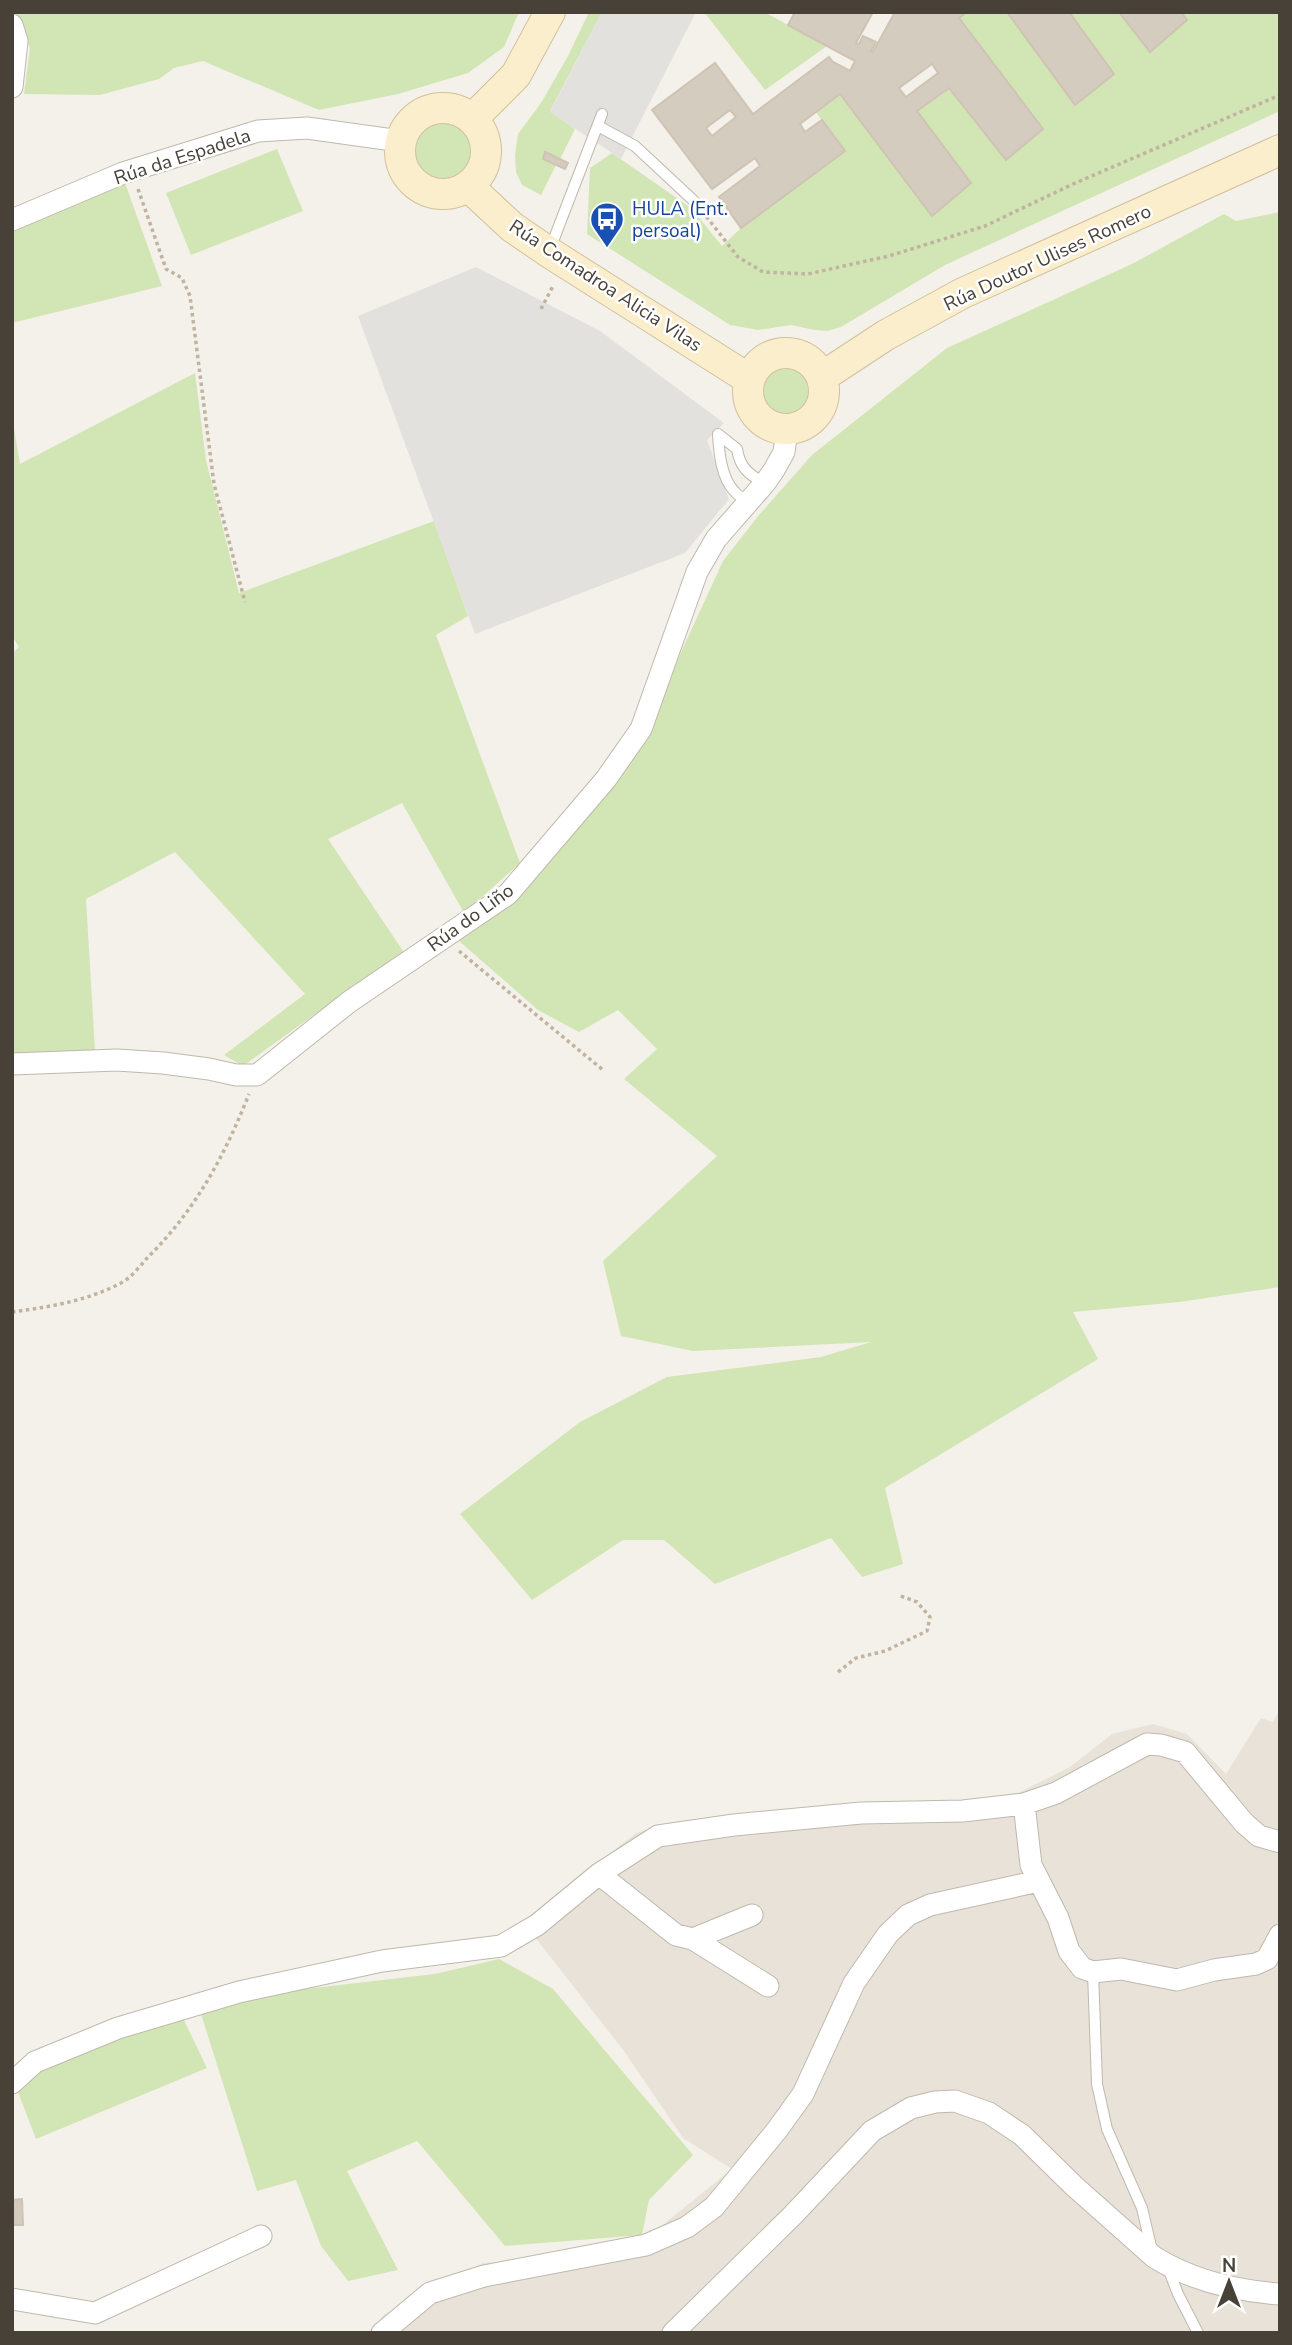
<svg xmlns="http://www.w3.org/2000/svg" width="1292" height="2345" font-family="'Nunito Sans',sans-serif">
<style>
.residential{fill:#e8e2d8}
.green{fill:#d2e5b5}
.parking{fill:#e3e1de}
.building{fill:#d5ccc0;stroke:#cfc3b4;stroke-width:2;fill-rule:evenodd}
.lines{fill:none;stroke-linecap:round;stroke-linejoin:round}
.lane-casing{stroke:#bfb8ad;stroke-width:12}
.street-casing{stroke:#bfb8ad;stroke-width:23}
.secondary-casing{stroke:#d1c19c;stroke-width:32}
.path{stroke:#c0b39f;stroke-width:3.5;stroke-dasharray:3.5 3.5;stroke-linecap:butt}
.lane{stroke:#fff;stroke-width:10}
.street{stroke:#fff;stroke-width:21}
.secondary{stroke:#fbeecc;stroke-width:30}
.labels{text-anchor:middle;stroke-width:5;stroke-linejoin:round;paint-order:stroke}
.street-label{font-size:19px;fill:#474138;stroke:#fff}
.transit-label{font-size:19px;fill:#164399;stroke:#fff;text-anchor:start}
</style>
<rect width="100%" height="100%" fill="#f4f1ea"/>
<path class="residential" d="M1280 1709V2333H368L384 2315 434 2286 483 2263 533 2260 617 2262 732 2169 683 2138 624 2051 523 1922 636 1833 673 1822 827 1807 1008 1798 1070 1767 1112 1734 1153 1724 1187 1734 1226 1774 1261 1718 1273 1722Z"/>
<path class="green" d="M12 12H519L504 47 468 73 398 94 319 110 203 61 174 68 159 79 100 95 24 94 30 48 21 22 12 20Z
M589 12H602L550 111 575 129 560 159 545 153 543 159 556 165 541 195 522 185 516 172 515 155 518 134 541 103 568 56Z
M704 12H764L827 46 765 90Z
M967 12H1007L1075 105 1114 74 1069 12H1119L1150 52 1187 20 1181 12H1280V111L945 265 841 327 828 331 815 330 791 325 758 330 730 325 587 234 590 168 612 153 691 208 722 246 741 228 845 152 816 112 840 94 970 182 917 111 949 88 1006 159 1043 129 959 18Z
M414 150a30 30 0 1 1 60 0a30 30 0 1 1-60 0Z
M277 149 303 211 191 255 166 193Z
M125 183 162 286 12 323V231Z
M1280 212V1287L1179 1302 1073 1312 1098 1359 885 1488 903 1564 862 1577 831 1538 715 1584 664 1540H623L532 1600 460 1514 580 1422 667 1377 821 1357 871 1342 693 1351 621 1336 603 1261 717 1156 624 1079 657 1049 618 1010 579 1032 538 1010 459 941 509 905 648 724 723 561 759 515 812 455 947 348 1132 264 1224 214 1236 221Z
M763 390a25 25 0 1 1 50 0a25 25 0 1 1-50 0Z
M195 373 206 460 239 593 434 521 468 616 436 635 520 863 464 913 402 803 328 839 405 954 347 991 243 1066 224 1055 305 994 175 852 86 899 95 1050 12 1056V653L19 647 12 636V417L20 464Z
M499 1959 553 1989 693 2155 649 2200 642 2235 505 2246 417 2141 347 2171 398 2270 348 2281 321 2246 296 2180 257 2191 201 2014 269 1993 435 1974Z
M181 2014 207 2068 36 2139 16 2087 35 2074Z"/>
<path class="parking" d="M602 12H696L621 159 550 112Z
M476 267 600 331 724 423 707 440 729 499 685 553 475 634 358 316Z"/>
<path class="building" d="M795 12H873L856 43 859 44 863 36 876 42 871 51 873 52 895 12H967L959 18 1043 129 1006 160 949 88 917 111 971 183 932 216 840 94 800 124 805 132 822 120 845 151 741 228 719 197 760 166 755 158 712 189 652 110 715 63 753 114 829 57 833 62 850 71 855 61 788 25ZM932 64 938 73 906 97 899 88ZM730 110 736 117 712 136 706 128Z
M1007 12H1069L1114 74 1075 105Z
M1119 12H1181L1187 20 1150 52Z
M545 152 568 163 565 169 543 159Z
M22 2199 23 2225H12V2200Z"/>
<g class="lines">
<g class="lane-casing">
<path id="lane" d="M598 126 635 146 694 201
M550 249 602 114
M718 434C719 452 721 478 735 492 738 496 745 499 749 502
M718 434 737 449C740 468 749 475 765 483
M1093 1972 1097 2084 1107 2129 1142 2208 1152 2251
M1168 2268 1178 2294 1198 2333"/>
</g>
<g class="street-casing">
<path id="street" d="M12 25 17 41 12 87
M12 220 123 173 258 131 307 128 400 141
M12 1064 117 1060 163 1063 209 1069 236 1075H257L349 1002 508 894 606 779 641 729 697 572 716 539 765 483 774 470 784 452 787 430
M1024 1804 1031 1865 1058 1918 1069 1951 1082 1968 1093 1972 1121 1969 1177 1980 1214 1970 1256 1964 1267 1959 1280 1935
M599 1874 676 1935 693 1939 768 1986
M693 1939 752 1915
M12 2083 35 2062 118 2028 239 1992 382 1961 501 1946 537 1925 599 1874 658 1836 734 1825 861 1813 963 1811 1024 1804 1056 1793 1147 1744 1161 1745 1185 1752 1244 1823 1259 1836 1280 1842
M12 2299 95 2313 261 2236
M382 2333 430 2293 484 2276 646 2245 687 2227 714 2207 777 2130 803 2094 854 1983 888 1934 908 1915 930 1905 1039 1881
M673 2333 793 2215 872 2131 911 2108 935 2102 955 2101 989 2113 1022 2135 1074 2186 1154 2257C1191 2280 1236 2291 1280 2294"/>
</g>
<g class="secondary-casing">
<path id="secondary" d="M400 151a43 43 0 1 1 86 0a43 43 0 1 1-86 0Z
M472 119 516 75 550 12
M468 186 512 227 550 253 749 379
M748 391a38 38 0 1 1 76 0a38 38 0 1 1-76 0Z
M822 377 886 335 963 293 1280 150"/>
</g>
<path class="path" d="M138 189 166 269 182 278 190 296 214 484 245 602
M702 211 738 257 763 272 808 274 889 256 985 226 1073 184 1280 95
M541 309 553 286
M459 951 603 1070
M12 1312C49 1307 87 1301 121 1283 131 1278 140 1266 148 1257 195 1211 225 1155 249 1094
M838 1672 856 1658 885 1651 927 1631 930 1617 917 1602 898 1595"/>
<use href="#lane" class="lane"/>
<use href="#street" class="street"/>
<use href="#secondary" class="secondary"/>
</g>
<defs>
<g id="bus-pin" transform="scale(1.75)"><path d="M0 17L-7.5 6A9.5 9.5 0 1 1 7.5 6Z" fill="#1a4fb4" stroke="#fff"/><path d="M-5-6H5V4H4V6H2V4H-2V6H-4V4H-5ZM-3.5-4V0h7V-4ZM-3.5 1.2v1.5H-2V1.2ZM2 1.2v1.5H3.5V1.2Z" fill="#fff"/></g>
</defs>
<g fill-rule="evenodd">
<use href="#bus-pin" x="607" y="219"/>
</g>
<g class="labels">
<g class="street-label">
<text transform="translate(182 156) rotate(-18)" y="7">Rúa da Espadela</text>
<text transform="translate(1047 257) rotate(-25)" y="7">Rúa Doutor Ulises Romero</text>
<text transform="translate(606 285) rotate(33)" y="7">Rúa Comadroa Alicia Vilas</text>
<text transform="translate(470 917) rotate(-36)" y="7">Rúa do Liño</text>
</g>
<g class="transit-label">
<text x="632" y="215">HULA (Ent.<tspan x="632" dy="22">persoal)</tspan></text>
</g>
</g>
<rect width="1292" height="2345" fill="none" stroke="#474138" stroke-width="28"/>
<g transform="translate(1229 2282)" stroke="#ffffff" stroke-width="5" paint-order="stroke">
<path d="M0-5L12 26L0 18L-12 26Z" fill="#474138"/>
<text y="-10" font-size="19" font-weight="bold" text-anchor="middle" fill="#474138">N</text>
</g>
</svg>
